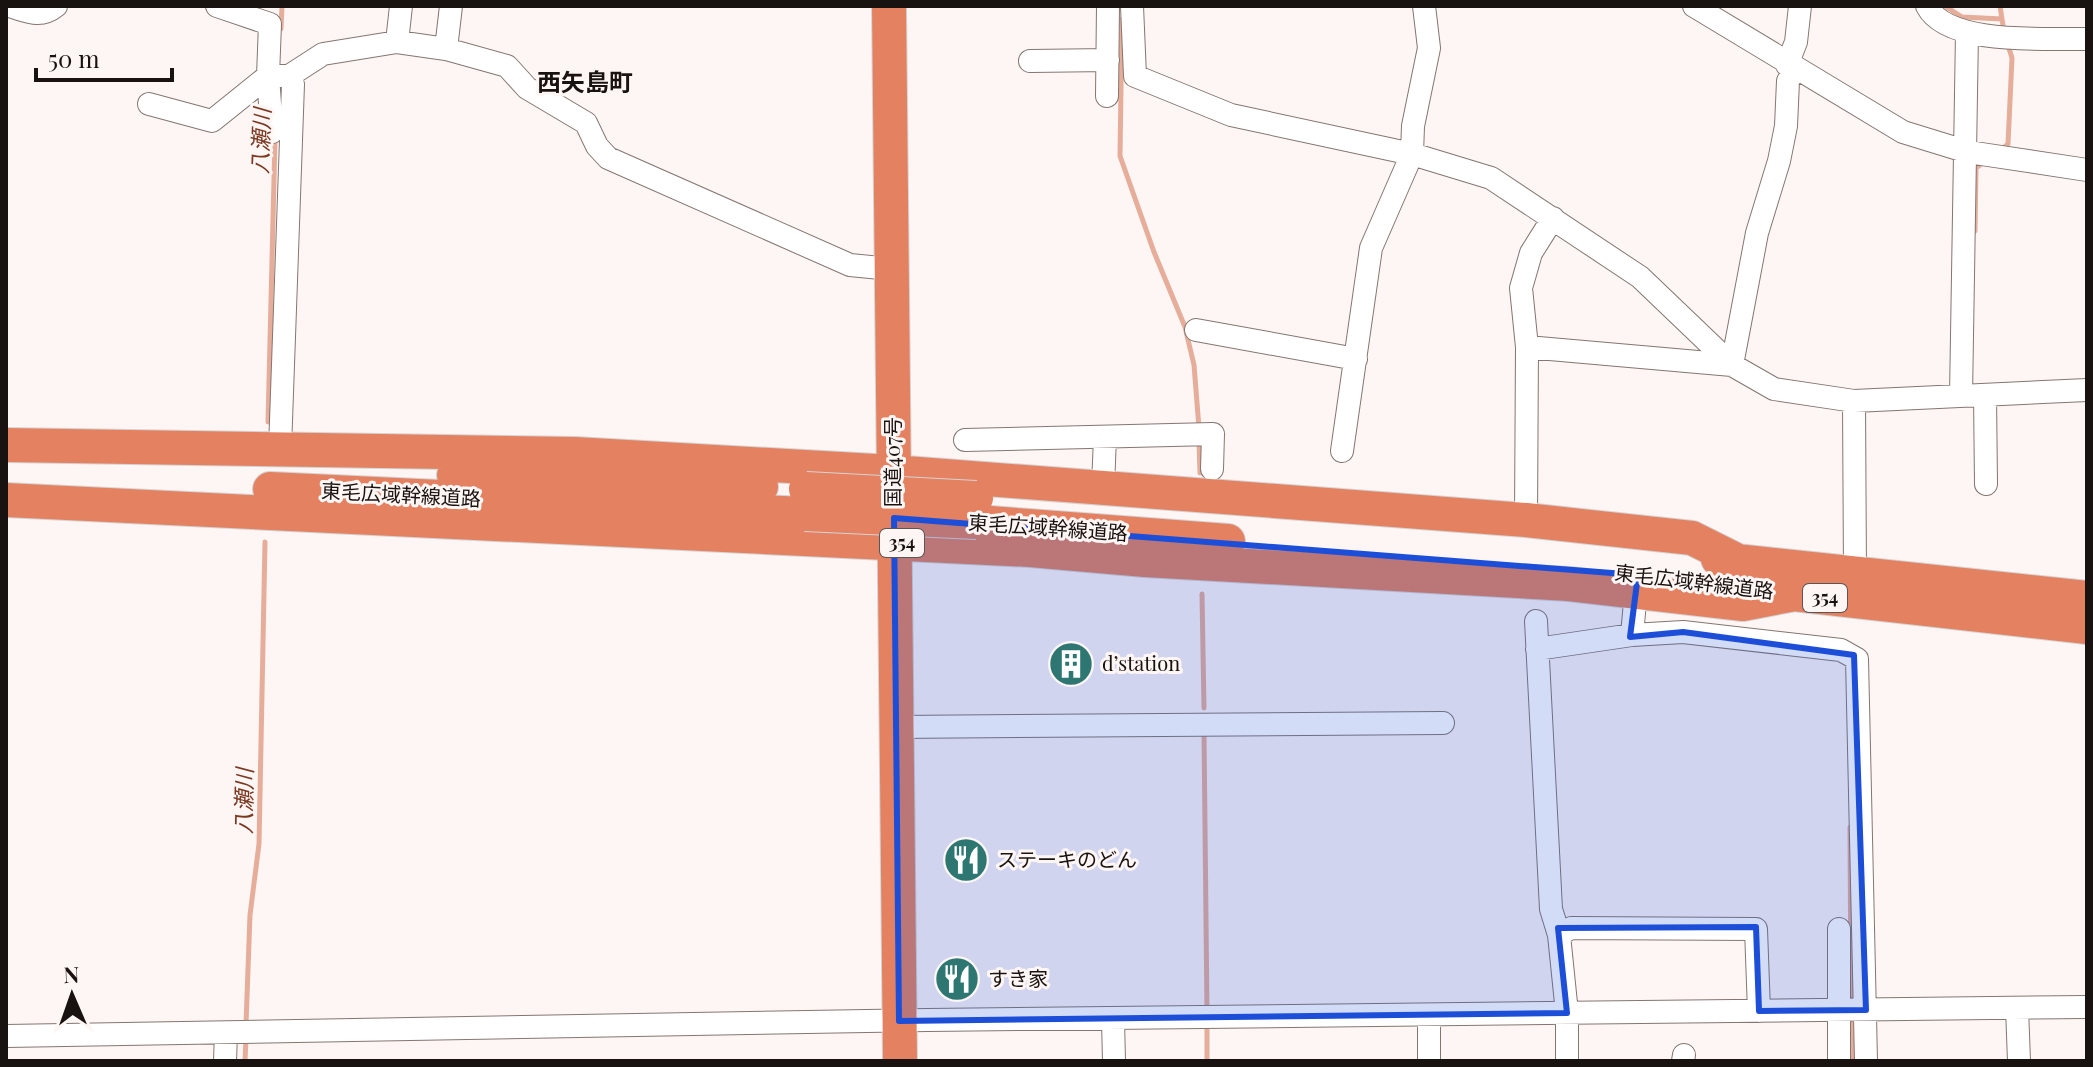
<svg xmlns="http://www.w3.org/2000/svg" width="2093" height="1067" font-family="'Playfair Display','Noto Sans JP',serif">
<style>
.lines{fill:none;stroke-linecap:round;stroke-linejoin:round}
.stream{stroke:#e6ad9a;stroke-width:5}
.minor-casing{stroke:#847671;stroke-width:24}
.highway-casing{stroke:#d5d4d4;stroke-width:36}
.minor{stroke:#fff;stroke-width:22}
.highway{stroke:#e38161;stroke-width:34}
.highway-bridge-casing{stroke:#d5d4d4;stroke-width:36;stroke-linecap:butt}
.highway-bridge{stroke:#e38161;stroke-width:34}
.marked{fill:#1d4ed8;fill-opacity:0.2;stroke:#1d4ed8;stroke-width:6;stroke-linejoin:round}
.labels{text-anchor:middle;stroke-width:6;stroke-linejoin:round;paint-order:stroke}
.shield{fill:#fdf6f4;stroke:#5d5654;stroke-width:2}
.shield-label{font-size:18px;font-weight:bold;fill:#181210}
.street-label{font-size:20px;fill:#181210;stroke:#fdf6f4}
.poi-label{font-size:20px;fill:#181210;stroke:#fdf6f4;text-anchor:start}
.water-label{font-size:22px;font-style:italic;fill:#7b3720;stroke:#fdf6f4}
.quarter-label{font-size:24px;font-weight:bold;fill:#181210;stroke:#fdf6f4}
</style>
<rect width="100%" height="100%" fill="#fdf6f4"/>
<g class="lines">
<path class="stream" d="M1945 6 1962 17 2002 19
M2000 6 2004 32
M1122 19 1120 156 1154 252 1185 327 1194 365 1199 428
M281 29 282 6
M2000 151 2008 144 2012 58 2008 45
M1975 231 1976 168 1985 161
M268 422 275 139
M1199 442 1200 473
M1202 594 1204 708
M1204 733 1207 1012
M1850 827 1851 1005
M1851 1015 1852 1061
M1207 1022V1061
M246 1024 250 915 259 844 265 542
M245 1061 246 1038"/>
<g class="minor-casing">
<path id="minor" d="M9 6C27 11 40 19 56 6
M217 6 270 24 268 76 272 132
M1132 6 1135 76 1231 115 1412 154 1491 178 1640 277 1732 365 1774 389 1854 401 2087 390
M1694 6 1903 132 1968 152 2087 170
M1927 6C1947 46 2048 38 2087 39
M397 42 401 6
M446 49 451 6
M1030 61 1108 60
M1787 65 1796 42 1800 6
M1107 96 1108 6
M149 104 212 121 268 76H289L323 54 397 42 446 49 507 66 527 88 586 123 597 146 608 158 850 265 891 269
M1196 330 1356 359
M1527 347 1732 365
M1732 365 1757 233 1779 161 1786 126 1788 81 1795 69
M1985 395 1986 484
M1961 396 1967 33
M1854 401 1855 574
M965 440 1213 434 1212 469
M280 449 293 84 289 76
M1342 451 1371 248 1412 154 1413 126 1429 48 1424 6
M1103 487 1105 437
M1526 520 1527 347 1521 288 1531 253 1553 218
M1637 580 1632 635 1683 632 1841 650 1857 659 1866 1061
M1536 621 1551 909 1559 935
M1537 649 1632 635
M895 727 1443 723
M2017 1008 2019 1061
M1429 1016V1061
M1113 1020 1114 1061
M6 1036 927 1020 2087 1007
M225 1061 226 1033
M1567 1061V1013L1559 935 1571 928 1756 929 1759 1011
M1683 1061 1684 1055
M1839 1061V929"/>
</g>
<g class="highway-casing">
<path id="highway" d="M889 6 900 1061
M6 445 575 454 893 472 1526 520 1692 538 1738 561
M454 475 761 487
M270 489 805 514
M6 500 1030 550 1145 560 1569 584 1743 604 1795 594
M977 522 1228 541
M1718 559 2087 598
M1775 592 2087 627"/>
</g>
<use href="#minor" class="minor"/>
<use href="#highway" class="highway"/>
<g class="highway-bridge-casing">
<path id="highway-bridge" d="M806 489 976 498
M805 514 977 522"/>
</g>
<use href="#highway-bridge" class="highway-bridge"/>
</g>
<path class="marked" d="M894 518 1638 575 1630 637 1683 632 1854 655 1866 1010 1759 1011 1756 927 1558 928 1567 1013 899 1021Z"/>
<defs>
<g id="building-disc" transform="scale(2.3)"><circle r="9.5" fill="#2e7671" stroke="#fdf6f4"/><path d="M-4-6H4V6H1V3H-1V6H-4ZM-2.5-4.3h1.7v1.8h-1.7ZM.8-4.3h1.7v1.8H.8ZM-2.5-1h1.7V.8h-1.7ZM.8-1h1.7V.8H.8Z" fill="#fff"/></g>
<g id="restaurant-disc" transform="scale(2.3)"><circle r="9.5" fill="#2e7671" stroke="#fdf6f4"/><path d="M-5-6h1v4h1v-4h1v4h1v-4h1v5L-1.5 .5V6h-2V.5L-5-1ZM5-6V6H3V1.5H1.5Q1.5-4 5-6Z" fill="#fff"/></g>
</defs>
<g fill-rule="evenodd">
<use href="#building-disc" x="1071" y="664"/>
<use href="#restaurant-disc" x="966" y="860"/>
<use href="#restaurant-disc" x="957" y="979"/>
</g>
<g class="labels">
<g class="shield">
<rect x="880" y="529" width="44" height="28" rx="6"/>
<rect x="1803" y="584" width="44" height="28" rx="6"/>
</g>
<g class="shield-label">
<text x="902" y="549">354</text>
<text x="1825" y="604">354</text>
</g>
<g class="street-label">
<text transform="translate(893 462) rotate(-90)" y="7">国道407号</text>
<text transform="translate(401 495) rotate(3)" y="7">東毛広域幹線道路</text>
<text transform="translate(1048 528) rotate(4)" y="7">東毛広域幹線道路</text>
<text transform="translate(1694 582) rotate(7)" y="7">東毛広域幹線道路</text>
</g>
<g class="poi-label">
<text x="1102" y="671">d’station</text>
<text x="997" y="867">ステーキのどん</text>
<text x="988" y="986">すき家</text>
</g>
<g class="water-label">
<text transform="translate(261 141) rotate(-88)" y="8">八瀬川</text>
<text transform="translate(244 801) rotate(-89)" y="8">八瀬川</text>
</g>
<g class="quarter-label">
<text x="585" y="91">西矢島町</text>
</g>
</g>
<rect width="2093" height="1067" fill="none" stroke="#181210" stroke-width="16"/>
<g transform="translate(72 995) rotate(358)" stroke="#fdf6f4" stroke-width="6" paint-order="stroke">
<path d="M0-6L14 30L0 20L-14 30Z" fill="#181210"/>
<text y="-12" font-size="22" font-weight="bold" text-anchor="middle" fill="#181210">N</text>
</g>
<path d="M36 68v12h136v-12" fill="none" stroke="#181210" stroke-width="4"/>
<text x="48" y="68" font-size="24" fill="#181210" stroke="#fdf6f4" stroke-width="6" paint-order="stroke">50 m</text>
</svg>
